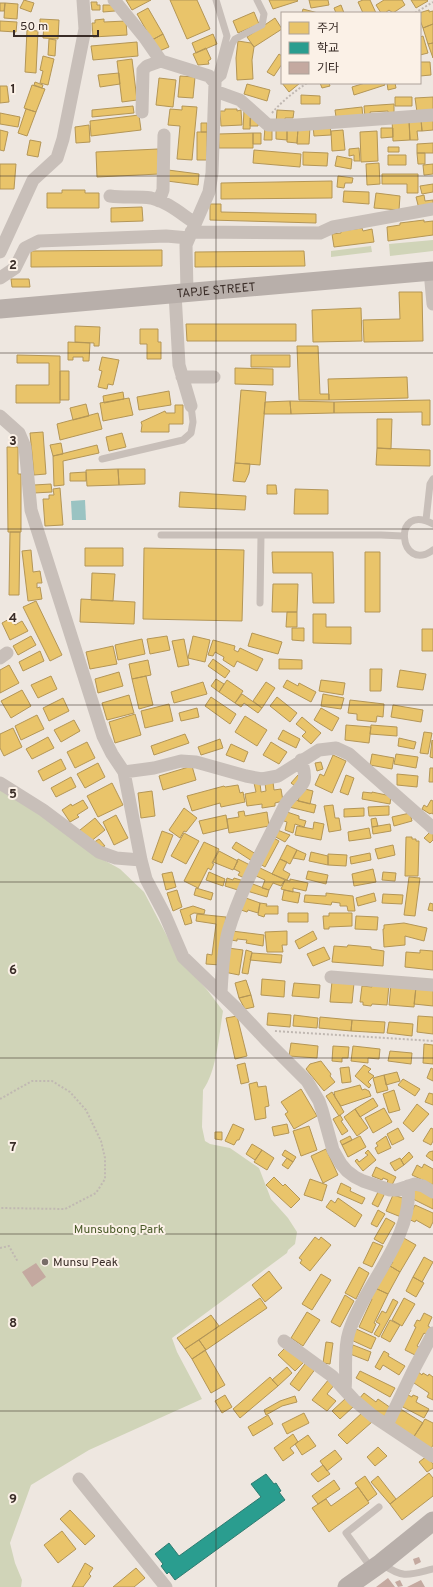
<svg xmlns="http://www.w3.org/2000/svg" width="433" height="1587" font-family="Overpass,'Noto Sans KR',sans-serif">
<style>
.green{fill:#d0d4b8}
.water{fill:#9ac3c2}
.homes{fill:#e9c46a;stroke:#b49656}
.schools{fill:#2a9d8f;stroke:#2e7b70}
.building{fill:#c4a9a0}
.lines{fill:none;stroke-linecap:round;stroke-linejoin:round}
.path{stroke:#c0b8b2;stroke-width:2;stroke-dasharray:2 2;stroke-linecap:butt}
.lane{stroke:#c8bfb9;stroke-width:7}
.street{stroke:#c8bfb9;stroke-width:13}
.secondary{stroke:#b8afaa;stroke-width:19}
.grid{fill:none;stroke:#392c27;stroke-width:1;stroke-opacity:0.55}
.poi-dot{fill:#786d68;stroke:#fbf1e7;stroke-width:1.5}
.labels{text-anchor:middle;stroke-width:4;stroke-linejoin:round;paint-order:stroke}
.street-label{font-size:12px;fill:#392c27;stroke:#fbf1e7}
.park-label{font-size:12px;fill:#495a28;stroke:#fbf1e7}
.poi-label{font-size:12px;fill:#392c27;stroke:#fbf1e7;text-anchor:start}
.grid-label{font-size:13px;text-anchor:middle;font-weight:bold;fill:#392c27;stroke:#fbf1e7;stroke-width:4;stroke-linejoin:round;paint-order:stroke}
</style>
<rect width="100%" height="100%" fill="#eee7e0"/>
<path class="green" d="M433 240V251L390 256 389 244Z
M371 246 372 252 331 257V251Z
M0 785 95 855 120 869 144 892 178 957 208 991 223 1011C219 1034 217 1071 203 1090L202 1127 205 1141 210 1144 230 1148 259 1168 271 1199 288 1218 297 1232 295 1244 288 1250 287 1253 172 1338 177 1352 202 1399 89 1450 31 1485 10 1543 15 1563 22 1580 21 1587H0Z"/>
<path class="water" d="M85 500 86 520H72L71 501Z"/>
<path class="homes" d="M24 0 34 3 31 12 20 8Z
M126 0H151L132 10Z
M170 0H197L210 29 187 39Z
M269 0H297L298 1 273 9Z
M309 0H328L329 5 311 8Z
M363 0H370L376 13H363L358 2Z
M384 0H402L405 5 393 13 389 10 385 13H381L376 5Z
M411 0H427L428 1 416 8Z
M91 2H97V5H100V10H92Z
M0 3H5L4 11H0Z
M5 3 18 4 17 19 4 18Z
M103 5H115V11L103 12Z
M341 5 344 13H336L334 8Z
M148 8 163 34 152 40 137 14Z
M303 9 318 13H302Z
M429 10V12L433 11V24L423 28 420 20V13H419Z
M254 12 259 24 238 33 233 21Z
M275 18 282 29 254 47 247 37Z
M40 19 59 20 58 39 43 38 44 25H40Z
M104 19V22L126 21 127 35 93 37 92 23H95V20Z
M0 21 17 22 16 32 0 31Z
M433 24V43L428 44 423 28Z
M27 30 38 31 36 73 25 72Z
M163 34 169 47 157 52 152 40Z
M213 34 217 44 196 53 192 43Z
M423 36 428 53 420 55V37Z
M49 39 56 40 55 56 48 55Z
M238 41 251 43 254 47 252 60 253 79 237 80 236 58Z
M137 42 138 56 93 60 91 46Z
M433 43V58L428 44Z
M206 48 211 59 208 61 209 64 198 65 193 54Z
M279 54 282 56V64L274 76 267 72Z
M43 56 54 59 48 85 40 83 43 71 40 70Z
M132 59 137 100 122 102 117 61Z
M420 62H430L431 75 420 76Z
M119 73 120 84 100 87 98 75Z
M180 76 195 77 193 98 178 97Z
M159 78 176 80 173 107 156 105Z
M35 82 43 85 42 88 34 85Z
M282 83H300L289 92Z
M320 83H329L330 86 322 88Z
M365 83H384L385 85 354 95 352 87Z
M387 83H395L396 88 388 90Z
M247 84 270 90 267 101 244 94Z
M32 85 45 89 36 112 24 108Z
M0 86H7L9 102 0 103Z
M301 95 320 96V104H301Z
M395 97H412V106H395Z
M433 97V111L417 112 415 98Z
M394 104V115H388V111L370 112 371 118H365L364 106Z
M133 106 134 113 92 117V110Z
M182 106 197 107 192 160 177 159 180 126 168 125 170 109 182 110Z
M362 107 363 119 336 117 335 110Z
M26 109 36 112 27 136 18 133Z
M225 109H237V111L241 110 242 125 221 126 220 111H225Z
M244 110H251L250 129H243Z
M277 110 294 111 293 118H285V124H276Z
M0 113 20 117 18 127 0 124Z
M139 115 141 130 91 136 90 121Z
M433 116V130L422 131 421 117Z
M250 118H259L258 126H250Z
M409 118 410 140 393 141 392 119Z
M421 121 422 131H417L418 140H410L409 122Z
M201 123H207V132H201Z
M89 125 90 142 76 143 75 127Z
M330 125 331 135 314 136 313 126Z
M265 127H272V140H264Z
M298 127H310L309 144H297Z
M276 128H287V140L276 139Z
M287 128H298L297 143 287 142Z
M381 128H393V137L381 138Z
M0 130 8 132 4 151 0 150Z
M343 130 345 150 332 151 331 131Z
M377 131 378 161 361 162 360 132Z
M197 132H207V160H197Z
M253 133H261V144H253Z
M253 133V148H219L218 134Z
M30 140 41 142 38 157 27 155Z
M433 143V153H417V144Z
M388 147H399V152H388Z
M359 148 360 161H354V155L349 156V149Z
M158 149 159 174 97 177 96 152Z
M254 150 301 154 300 167 253 163Z
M303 152 328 153 327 166 303 165Z
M417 153H425V164H418Z
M388 155H406V165H388Z
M337 156 352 159 351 169 335 166Z
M379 163 380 184 367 185 366 164Z
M0 164H16L14 189H0Z
M433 164V174L424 175 423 165Z
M168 170 199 174 198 185 167 181Z
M382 174H418V193H407V184H382Z
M338 176 353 178 352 183H345L344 188 337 187Z
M332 181V198L221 199V183Z
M433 184V192L422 194 420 186Z
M62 190H85V193H99V208H47V193H62Z
M344 191 369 192V204L343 202Z
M376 193 400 196 399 210 374 208Z
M424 195 425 201 433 200V206L419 209 416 197Z
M210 204H221V212L316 214V223L210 220Z
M142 207 143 221 111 222V208Z
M424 220V222L433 221V235L388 241 387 227 400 225V223Z
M362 228 363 231 372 229 374 242 334 247 332 234 341 233V231Z
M162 250V266L31 267V251Z
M304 251 305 266 195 267V252Z
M11 279H29L30 287H12Z
M399 292H422L423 341 364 342 363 320 400 319Z
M361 308 362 341 313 342 312 310Z
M186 324H296V341H187Z
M75 326 100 327 99 346H94V343L75 342Z
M140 329H158V342H161V359H147V344H140Z
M68 342 90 343 89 361H83V357H73V360H68Z
M297 346H318L320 394H329V400H299Z
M17 355 60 356V403H16V385H49V363H17Z
M251 355H290V367H251Z
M102 357 119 360 113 385 108 384 107 389 98 387 102 371 99 370Z
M235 368 273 369V385L235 384Z
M60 371H69V400H60Z
M407 377 408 398 329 400 328 379Z
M241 390 266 392 260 465 235 463Z
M169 391 171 405 139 410 137 397Z
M123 392 124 399 104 403 103 396Z
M129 398 133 415 103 421 100 403Z
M430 400V425H422V412L334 413V402Z
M290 401 291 414H264L265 402Z
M290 401 334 402V413L291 414Z
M86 404 89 416 73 420 70 408Z
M175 405H183V424H169V432H141L142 425 141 422 165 411 166 413H175Z
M98 413 102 429 60 440 57 424Z
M377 419H392L391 449 377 448Z
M43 432 46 474 34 475 30 433Z
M122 433 126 447 109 451 106 437Z
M61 443 63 454 53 456 50 445Z
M97 445 99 453 63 461 64 485 54 486 53 456Z
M7 447H18V474H21V532H8Z
M377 448 430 450V466L376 465Z
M235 463 250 464 249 473 245 482 233 481Z
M118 469 119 485 87 486 86 470Z
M118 469H145V484L119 485Z
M86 472V481H70V473Z
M51 484 52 492 34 493V485Z
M267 485H276L277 494H267Z
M60 488 63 525 45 526 43 499H49V495H54L53 489Z
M295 489 328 490V514H294Z
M180 492 246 496 245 510 179 507Z
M10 532H20L19 595H9Z
M85 548H123V566H85Z
M144 548 244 550 242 621 143 619Z
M31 550 33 572 40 571 42 583H37V588L40 587 42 599 28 601 22 551Z
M272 552H333L334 603H313L312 573H273Z
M365 552H380V612H365Z
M92 573 115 574 113 601 91 600Z
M273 584H298L297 612H272Z
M81 599 135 602 134 624 80 622Z
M36 601 62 655 50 661 23 607Z
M287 612H297V627H286Z
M313 614H326V627H351V644L313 643Z
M11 618 15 625 22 621 28 631 10 640 2 623Z
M292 628H304V641L292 640Z
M422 629H433V651H422Z
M252 633 282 642 278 654 248 646Z
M31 636 36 645 18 655 13 646Z
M167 636 170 650 150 654 147 639Z
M193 636 210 640 205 662 188 658Z
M142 639 145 654 118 660 115 645Z
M184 639 189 665 178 667 172 641Z
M213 640 235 646 234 650 238 652 240 648 263 659 257 671 237 661 234 667 223 660 224 657 215 652 213 656 208 655Z
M113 646 117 664 90 669 86 652Z
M40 651 44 661 23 671 19 662Z
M213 659 230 671 225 678 208 666Z
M279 659 302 660V669H279Z
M148 660 151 675 132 679 129 664Z
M9 665 19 683 0 693V670Z
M370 669H382L381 691H370Z
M400 670 426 674 423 690 397 687Z
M119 672 123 686 98 693 95 679Z
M51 676 57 689 38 698 31 685Z
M146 676 153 705 139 709 132 679Z
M216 679 224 684 219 692 211 686Z
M227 680 243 691 235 703 219 692Z
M287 680 298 686 299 683 316 692 311 702 283 687Z
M321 680 345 683 343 695 319 691Z
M203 682 207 694 174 703 171 692Z
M266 682 275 688 262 708 253 701Z
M22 690 31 706 11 718 1 701Z
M242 694 262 708 258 713 244 703 241 707 235 703Z
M323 694 344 698 341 709 321 706Z
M129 695 134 713 107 720 102 703Z
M211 697 236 714 230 724 205 706Z
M277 697 297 713 290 722 270 706Z
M63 698 69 711 49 721 43 708Z
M350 700 384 704 383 717 377 716 376 722 357 720V714L348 713Z
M169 704 173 721 145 728 141 711Z
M393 705 423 710 421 722 391 717Z
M197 708 199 717 181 721 179 713Z
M321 708 339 718 332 731 314 720Z
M135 714 141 735 115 743 109 722Z
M37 715 44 729 21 740 15 726Z
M245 716 267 730 257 746 235 732Z
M302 717 321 733 311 744 302 736 306 732 296 724Z
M74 720 80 731 61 742 54 730Z
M346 725 371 727 369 743 345 740Z
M371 725 397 727V736L370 734Z
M13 728 22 747 4 756 0 748V734Z
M283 730 300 739 296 748 278 739Z
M424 732 432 733 428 754 420 753Z
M185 734 189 743 154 755 151 746Z
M48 737 54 748 32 759 26 749Z
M399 738 416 742 414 749 398 746Z
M220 739 223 748 201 755 198 747Z
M432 740 433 741V758L430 757Z
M87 742 95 758 75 768 67 752Z
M271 742 287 752 279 764 263 755Z
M231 744 248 752 244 762 226 755Z
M372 754 394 758 392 769 370 765Z
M396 754 418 757 416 768 394 764Z
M333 755 346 761 332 793 315 785 320 774 324 776Z
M61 759 66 769 43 781 38 771Z
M321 762 323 769 317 771 315 763Z
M98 763 105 777 85 788 77 774Z
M192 766 196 780 163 790 159 776Z
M430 768H433V782H429Z
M397 774 418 776 417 787 397 785Z
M298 775 302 778 295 786 291 783Z
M346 775 354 778 348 795 340 792Z
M71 777 76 787 56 797 51 788Z
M273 782 274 790 281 789 283 801 275 803V806L262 808V804L247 806 245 794 256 792 254 783H260L261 792 266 791 265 783Z
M112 783 123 805 98 817 87 796Z
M238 785 240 793 243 792 245 802 221 807 220 803 192 811 187 796 224 786 225 787Z
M301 788 313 791 310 804 298 801Z
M152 791 155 816 141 818 138 793Z
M363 792 372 793V792L391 796 390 804 362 799Z
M291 799 316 805 314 813 289 807Z
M83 800 88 808 77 815 79 817 70 822 62 810 71 804 72 806Z
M431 800 433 801V814L431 813 430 814 422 809 424 805 427 807Z
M333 805 335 818H339L341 830 329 832 324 806Z
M389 806V815L369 816 368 807Z
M184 808 197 818 186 832 184 831 180 838 169 830Z
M364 808V816L344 817V809Z
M244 811 245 816 267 812 269 826 229 833 227 819 239 817 238 812Z
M284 811 299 816V819L306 821 304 827 295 824 293 833 285 830 287 822 281 820Z
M410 813 412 821 394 826 392 817Z
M116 815 128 838 114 845 103 822Z
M226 815 228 828 203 834 199 821Z
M95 818 105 830 90 842 80 830Z
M376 818 378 826 372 827 371 819Z
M314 822 324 824 321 840 295 835 297 826 313 829Z
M390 824 391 831 373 834 372 827Z
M369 828 371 838 349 841 348 832Z
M275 829 290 835 285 842 272 835Z
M433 829V840L430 843 424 838Z
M162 831 173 835 162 863 152 859Z
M184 833 199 841 186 864 171 856Z
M272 837 279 841 265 867 257 862Z
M406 837H412V839H416V841H419L418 876H405Z
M99 839 105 846 101 847 93 843Z
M204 842 219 849 212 863 214 864 211 870 208 868 198 888 184 881Z
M236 842 256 854 252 861 232 848Z
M287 845 297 850 290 864 280 859Z
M393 845 395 855 378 859 375 849Z
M297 850 306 854 304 860 293 858Z
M219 851 238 861 233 870 213 862Z
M311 852 328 856V865L309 861Z
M370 853 371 860 351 864 350 857Z
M328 854 347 855 346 866 328 865Z
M238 859 252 866 246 879 238 875 240 872 234 869Z
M280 859 287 862 283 870 290 874 287 880 272 874Z
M258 867 285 880 281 886 273 883 269 890 262 888 265 880 254 875Z
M373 869 376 882 354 886 352 874Z
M308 871 328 875 326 884 306 879Z
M172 872 176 887 166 890 162 874Z
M209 872 225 879 223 886 206 880Z
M383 872 396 873 395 881 382 880Z
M409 877 420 878 415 916 404 915Z
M227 878 233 880 234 878 244 881 241 891 225 886Z
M290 879 308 883 306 891 293 888V892L281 889 285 880 290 881Z
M250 883 269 890 267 897 247 891Z
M196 888 213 893 211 900 194 895Z
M177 890 182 907 173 911 167 893Z
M284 890 300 893 298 903 282 900Z
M326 893 353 896 355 911H348L347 906H340V903L332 902 331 905 304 902 305 895 326 896Z
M374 893 376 901 358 906 356 898Z
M383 894 403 895 402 904 382 903Z
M243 897 260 903 258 913 248 910 247 912 238 909Z
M260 903 267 904 266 906H278V914H265L264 917 258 915Z
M430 903 433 904V911L428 910Z
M193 906 205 910 204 914 194 913 190 915 192 923 185 925 180 910Z
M288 913H308V922H288Z
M329 913H352V926L329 927V929H324L323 916H329Z
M197 914 226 917 220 965 206 964 207 954 212 955 216 924 196 921Z
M356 916 378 917 377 930 355 929Z
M404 923 427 928 424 941 405 936V945L384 947 383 929H384V925Z
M232 931 264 935 263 946 246 943 247 940 237 939V941L231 940Z
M287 931V945H282L283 952H267L265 932Z
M313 931 317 939 299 949 295 941Z
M348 945 371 947V949L384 951 383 966 332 962 334 946 347 947Z
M324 947 330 959 313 966 307 954Z
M228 948 243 950 239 975 224 972Z
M246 950 252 952 248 974 242 973Z
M420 950 433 951V970L405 967 406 952 420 953Z
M252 953 282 955 281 963 250 960Z
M262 979 285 981 284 997 261 995Z
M246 980 251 995 239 998 235 983Z
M332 981 354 983 352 1003 330 1002Z
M294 983 320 985 319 998 292 996Z
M372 983 389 985 387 1005 372 1004 371 1006 363 1005V1002H360L362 986 372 987Z
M391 984 416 987 414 1007 389 1005Z
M416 987 433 989V1006L414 1004Z
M251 995 254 1007 245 1009 239 998Z
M268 1013 291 1015 290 1027 267 1025Z
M294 1015 318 1018 317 1028 293 1026Z
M237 1016 247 1056 235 1059 226 1018Z
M418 1016 433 1017V1034L417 1032Z
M320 1017 352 1020 351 1031 319 1028Z
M352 1020 385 1022 384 1033 351 1031Z
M389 1022 413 1024 412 1036 387 1033Z
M291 1043 318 1046 317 1058 289 1056Z
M424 1044 433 1045V1064L423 1063Z
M333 1046 349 1047 348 1058H342V1062L332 1061Z
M353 1046 380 1049 379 1059 368 1058V1063L351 1061Z
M390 1051 412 1053 411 1064 388 1061Z
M321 1061 331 1074 330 1076 335 1082 324 1091 306 1069 310 1064Z
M245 1063 249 1082 241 1084 237 1065Z
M364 1065 371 1069 368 1072 374 1076 368 1082 371 1085 369 1088 355 1076Z
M349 1067 351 1082 342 1083 340 1068Z
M431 1068 433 1069V1081L427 1078Z
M397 1072 400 1081 386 1085 384 1075Z
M384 1075 388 1090 377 1093 373 1078Z
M403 1079 420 1089 415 1096 398 1085Z
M257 1082 258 1087 266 1086 269 1106 265 1107 266 1118 255 1120 249 1084Z
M360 1085 362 1090 365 1089 369 1091 371 1096 341 1106 335 1097 334 1092Z
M301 1089 317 1116 294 1129 285 1114 288 1112 281 1102Z
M394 1090 400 1110 389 1113 383 1094Z
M332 1092 344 1112 339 1116 326 1096Z
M429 1093 433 1094V1105L425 1102Z
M373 1098 378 1106 360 1117 355 1109Z
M417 1104 429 1114 413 1132 403 1123Z
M384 1108 392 1122 373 1133 365 1118Z
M355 1109 368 1128 357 1136 344 1117Z
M340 1115 343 1120 341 1121 348 1131 342 1135 333 1119Z
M233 1124 244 1129 239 1140H237L234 1145 225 1141Z
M287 1124 289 1133 274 1136 272 1127Z
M309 1126 317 1150 301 1156 293 1131Z
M398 1128 404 1139 392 1145 387 1134Z
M431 1128 433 1129V1141L431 1145 423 1141Z
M215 1132H222V1140L215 1139Z
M350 1136 352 1140 342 1145 340 1141Z
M360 1136 366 1147 348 1157 342 1145Z
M386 1136 391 1148 378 1154 375 1148 378 1146 376 1143Z
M252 1144 262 1150 255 1160 246 1154Z
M326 1149 338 1175 323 1183 311 1156Z
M262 1150 274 1158 267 1170 254 1162Z
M285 1150 296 1157 293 1162 282 1155Z
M368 1150 376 1160 363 1171 355 1161 357 1159 359 1162 368 1155 365 1153Z
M433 1151V1161L426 1156 429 1152Z
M409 1152 413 1157 404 1165 401 1160Z
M287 1158 293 1162 288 1169 282 1165Z
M400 1158 404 1165 395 1171 390 1163Z
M424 1164 433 1169V1185L412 1175 417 1165 422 1168Z
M376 1167 396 1177 392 1185 387 1183 388 1180 383 1178 382 1180 372 1176Z
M274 1177 283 1186 285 1184 300 1199 291 1208 266 1185Z
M310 1179 327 1185 322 1201 304 1195Z
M341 1183 351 1188 350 1191 365 1198 362 1204 337 1193Z
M415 1188 433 1196V1209L411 1198Z
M379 1190 385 1193 378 1207 372 1204Z
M393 1195 406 1199 401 1217 386 1211Z
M338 1198 362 1215 355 1227 326 1207 331 1200 335 1203Z
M415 1205 433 1213V1222L430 1228 416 1220 415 1222 408 1219Z
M378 1210 385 1214 377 1227 371 1224Z
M386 1218 395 1223 383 1244 374 1239Z
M315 1237 319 1240 321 1237 331 1245 310 1271 300 1263 302 1260 299 1258Z
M402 1237 416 1245 400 1272 390 1266 393 1262 390 1260Z
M373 1242 383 1246 372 1267 363 1263Z
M424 1257 433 1262 422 1282 413 1277Z
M390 1266 400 1272 388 1294 375 1288Z
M359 1267 369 1273 356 1299 345 1293Z
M269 1271 282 1288 265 1302 252 1285Z
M321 1274 331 1280 312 1310 302 1304Z
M413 1277 424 1283 416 1297 406 1291Z
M375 1288 388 1294 374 1323 376 1324 372 1333 359 1327 372 1299 369 1298Z
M345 1295 354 1301 340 1327 331 1322Z
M260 1298 267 1308 206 1350 199 1340Z
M404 1298 415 1304 402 1326 392 1320Z
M393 1299 398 1302 379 1337 374 1334 380 1324 376 1322 382 1311 386 1313Z
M307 1312 320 1320 303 1346 291 1338Z
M424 1313 432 1317 428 1326 431 1328 427 1335 424 1333 417 1346 421 1348 417 1356 405 1350 416 1327 414 1326 417 1320 420 1321Z
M211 1315 219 1326 185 1349 177 1338Z
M390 1320 400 1325 390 1342 381 1337Z
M354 1328 376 1338 371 1349 349 1339Z
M199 1340 206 1350 192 1359 185 1349Z
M326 1342 333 1343 330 1364 323 1363Z
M353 1345 371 1352 368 1361 350 1354Z
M287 1346 304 1362 295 1371 278 1355Z
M205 1350 225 1385 211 1393 192 1359Z
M384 1351 389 1354 388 1356 405 1366 399 1375 383 1365 380 1370 375 1367Z
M307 1361 316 1368 299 1391 290 1384Z
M287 1367 292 1373 278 1386 272 1380Z
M360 1371 395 1388 390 1397 356 1378Z
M417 1371 422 1375 423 1373 428 1376 429 1374 433 1377V1400L427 1397 429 1393 411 1381Z
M270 1377 278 1386 240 1418 233 1409Z
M329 1379 335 1384 327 1394 336 1401 327 1411 312 1400Z
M408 1388 411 1390 408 1395 412 1397 413 1395 418 1397 416 1402 429 1409 424 1418 399 1405Z
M364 1393 376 1402 378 1399 391 1408 384 1417 359 1399Z
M225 1395 232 1407 222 1413 215 1401Z
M295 1396 297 1402 282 1406 266 1415 264 1410 280 1401Z
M346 1398 354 1406 340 1419 332 1411Z
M399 1408 423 1423 413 1438 390 1424Z
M363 1412 372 1422 347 1444 338 1435Z
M304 1413 309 1423 287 1434 282 1424Z
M268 1415 273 1424 253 1436 248 1427Z
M425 1419 433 1423V1445L431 1449 413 1438Z
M293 1434 298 1442 290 1448 294 1453 283 1461 274 1448Z
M308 1435 316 1446 302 1455 295 1444Z
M378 1447 387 1456 375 1466 367 1457Z
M335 1450 342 1459 327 1471 320 1461Z
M427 1456 433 1464V1468L427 1472 419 1462Z
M323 1465 330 1474 318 1482 311 1474Z
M429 1473 433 1478V1496L402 1520 390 1504Z
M365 1476 377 1494 368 1501 355 1483Z
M378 1476 396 1499 390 1504 371 1482Z
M334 1480 340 1489 318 1504 312 1496Z
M358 1487 369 1503 329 1532 312 1508 326 1499 331 1506Z
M70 1510 95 1536 85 1545 60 1519Z
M62 1531 76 1549 58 1563 44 1545Z
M85 1563 93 1568 89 1574 91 1576 83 1587H72Z
M136 1568 145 1578 134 1587H113Z"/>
<path class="schools" d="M266 1474 274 1484 276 1483 281 1491 279 1492 285 1500 175 1580 169 1572 167 1574 161 1566 163 1564 155 1554 169 1543 179 1556 261 1497 251 1484Z"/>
<path class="building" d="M36 1263 46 1277 32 1287 22 1272Z
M419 1557 421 1562 415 1565 413 1559Z
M388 1578 395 1587H376Z
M400 1580 403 1586 398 1587 395 1582Z
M421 1580 425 1587H407Z"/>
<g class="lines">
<path class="path" d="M415 13 433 2
M272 113C282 101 294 92 307 83
M275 1031 433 1041
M0 1099 32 1081H52L70 1092 86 1110 101 1141 105 1158V1179L96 1193 65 1209 0 1208
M0 1248 9 1246 18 1262"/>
<path class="lane" d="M215 82 227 36 216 0
M215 83 223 76 232 44 235 39 262 25 264 14 257 0
M102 459 183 440 191 433 193 422 191 406
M426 520 430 484 433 479
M433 524C391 501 399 575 433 550
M161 535H381L403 536
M260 603 261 535
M382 1564C404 1579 409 1575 433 1569
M372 1569 346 1533 379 1507"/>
<path class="street" d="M114 0 145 38 161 61 209 76 215 83 212 173 209 192 186 245 187 292
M215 91 240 100 268 125H297L433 115
M142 112 143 70 147 66 161 61
M110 196C124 198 138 196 151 198 168 202 181 214 195 223
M159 201 163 190 164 135
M191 232 320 233 333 227 433 209
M0 252 33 180 57 158 63 139 85 29 83 0
M430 271 433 304
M0 278 15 268 25 248 39 241 166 236 189 238
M175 293 179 365 191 406
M182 377H214
M0 416 19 433 25 447 31 510 103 736 112 754 124 772 141 860 146 879 165 915 183 957 237 1009 268 1042 307 1081 319 1101 322 1110 333 1150 341 1164 347 1171 355 1177 363 1181 390 1190H397L415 1184 423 1186 433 1192
M0 658 7 653
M124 772 154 768 181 761 196 762 246 776 262 779 278 776 319 750 336 748 349 754 433 828
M0 783 43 810 99 852 116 858 141 860
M331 977 433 985
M221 993C222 973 223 952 228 932 241 888 264 848 284 807 288 797 301 790 304 781 306 774 303 766 301 760
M284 1341 332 1376 354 1400 373 1416 433 1456
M345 1390C347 1371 343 1351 349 1332 364 1285 414 1237 408 1186
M387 1425 414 1369 433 1333
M79 1479 166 1587"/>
<g class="secondary">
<path id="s1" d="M0 309 433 271"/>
<path d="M347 1587 381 1563 433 1521"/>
</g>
</g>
<path class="grid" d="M216 0V1587M0 176H433M0 353H433M0 529H433M0 705H433M0 882H433M0 1058H433M0 1234H433M0 1411H433"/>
<circle class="poi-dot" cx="45" cy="1262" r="4"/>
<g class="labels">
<g class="street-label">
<text dy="4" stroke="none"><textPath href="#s1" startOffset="217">TAPJE STREET</textPath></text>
</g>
<g class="park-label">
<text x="119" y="1233">Munsubong Park</text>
</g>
<g class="poi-label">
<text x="53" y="1266">Munsu Peak</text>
</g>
</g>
<g class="grid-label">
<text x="13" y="93">1</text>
<text x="13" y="269">2</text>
<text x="13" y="445">3</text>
<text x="13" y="622">4</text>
<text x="13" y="798">5</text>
<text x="13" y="974">6</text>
<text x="13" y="1151">7</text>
<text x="13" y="1327">8</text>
<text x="13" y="1503">9</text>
</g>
<rect x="281" y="12" width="140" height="72" fill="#fbf1e7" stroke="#ada29a"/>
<rect x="289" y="22" width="20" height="12" fill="#e9c46a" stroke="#ada29a"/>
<text x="317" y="32" font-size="12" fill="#392c27">주거</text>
<rect x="289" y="42" width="20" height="12" fill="#2a9d8f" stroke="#ada29a"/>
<text x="317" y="52" font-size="12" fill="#392c27">학교</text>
<rect x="289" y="62" width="20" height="12" fill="#c4a9a0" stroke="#ada29a"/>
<text x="317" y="72" font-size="12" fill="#392c27">기타</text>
<path d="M14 30v6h84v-6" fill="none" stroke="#392c27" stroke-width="2"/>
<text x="20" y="30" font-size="12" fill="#392c27" stroke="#fbf1e7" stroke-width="3" paint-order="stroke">50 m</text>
</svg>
